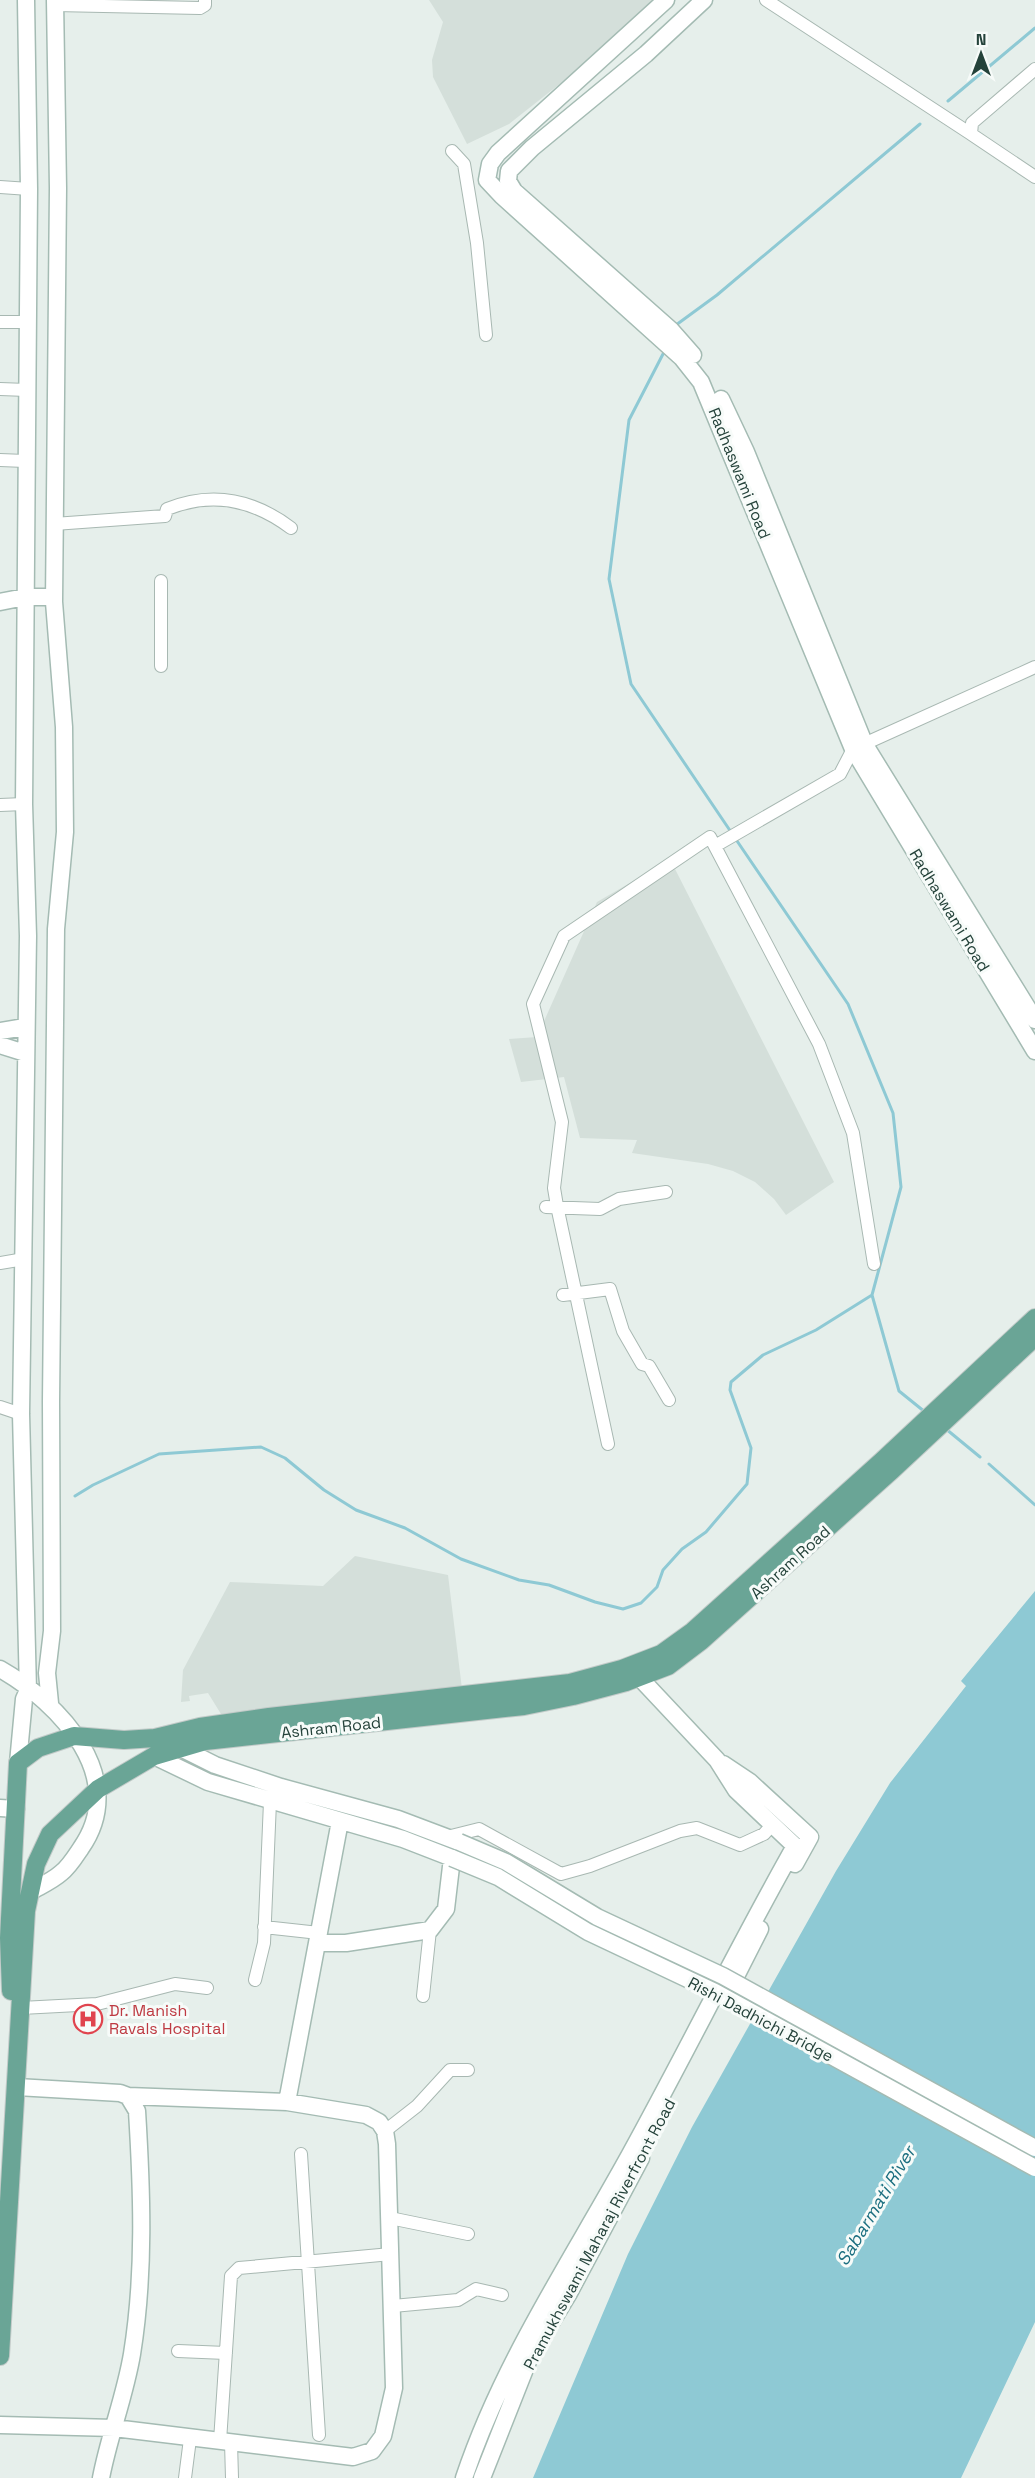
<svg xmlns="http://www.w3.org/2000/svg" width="1035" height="2478" font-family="'Space Grotesk',sans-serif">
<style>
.built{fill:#d4dfda}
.water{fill:#8ec9d4}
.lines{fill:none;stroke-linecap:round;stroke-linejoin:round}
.stream{stroke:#8ec9d4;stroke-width:3}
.street-casing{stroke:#a8b8b2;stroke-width:14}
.secondary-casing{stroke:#a4bbb3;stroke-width:19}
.primary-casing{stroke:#c2cac8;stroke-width:20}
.street{stroke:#fff;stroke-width:12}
.secondary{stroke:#fff;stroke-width:16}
.primary{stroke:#6aa596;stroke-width:18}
.secondary-bridge-casing{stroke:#a4bbb3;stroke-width:19;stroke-linecap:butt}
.secondary-bridge{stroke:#fff;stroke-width:16}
.labels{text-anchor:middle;stroke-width:6;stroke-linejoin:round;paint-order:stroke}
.street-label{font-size:16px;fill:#24423a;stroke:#f7fbf9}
.health-label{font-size:16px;fill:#be3a42;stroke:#f7fbf9;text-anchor:start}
.water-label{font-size:18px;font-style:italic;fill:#1c6f80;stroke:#f7fbf9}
</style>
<rect width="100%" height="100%" fill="#e6efeb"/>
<path class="built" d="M429 0H662L657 7 509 124 467 144 433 77 432 60 443 22Z
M675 869 834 1182 786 1215 774 1199 755 1182 733 1171 708 1164 632 1153 637 1140 580 1138 564 1077 521 1082 509 1039 537 1037 597 902 635 880Z
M355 1556 448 1575 462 1689 221 1714 208 1693 189 1696 190 1701 181 1702 183 1670 230 1582 323 1586Z"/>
<path class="water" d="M1035 1591V2322L961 2478H533L628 2254 692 2127 836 1871 890 1783 966 1686 961 1681Z"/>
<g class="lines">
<path class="stream" d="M948 101 1035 28
M676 325 717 295 920 124
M663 354 629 420 609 579 631 684 731 832
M735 838 848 1004 893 1113 901 1187 872 1295 899 1391 925 1412
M946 1429 980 1457
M989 1464 1035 1505
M75 1496 93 1485 159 1454 261 1447 285 1458 324 1490 356 1510 405 1528 461 1559 519 1580 549 1585 595 1602 623 1609 641 1603 657 1587 663 1570 682 1549 706 1532 747 1484 751 1448 730 1390 731 1382 763 1355 816 1330 872 1295"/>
<g class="street-casing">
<path id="street" d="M766 0 971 134
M55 5 200 8 205 5V0
M1035 69 972 123 971 134 1035 177
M452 151 464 164 477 243 486 335
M0 187 29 189
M0 322H29
M0 389 27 390
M0 460 25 461
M54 524 165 516 167 509C212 491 254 500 291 528
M161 581V666
M0 805 24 804
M715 846 840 774 853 749 1035 667
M546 1207 600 1209 619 1199 666 1192
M0 1263 24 1259
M563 1295 610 1289 623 1331 642 1364 649 1366 669 1400
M0 1407 21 1414
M608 1444 557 1206 554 1188 562 1122 533 1004 564 936 710 837 819 1044 853 1133 874 1264
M447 1837 479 1829 561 1874 590 1866 680 1831 697 1828 740 1845 764 1834 772 1825
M264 1927 319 1933
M255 1980 264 1943 270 1802
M423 1996 430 1930
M21 2008 97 2004 175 1984 207 1988
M385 2131 417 2106 450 2070H468
M301 2154 319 2435
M390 2218 468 2234
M393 2306 458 2300 476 2289 502 2295
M178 2351 226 2353
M220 2441 231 2276 239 2268 391 2254
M231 2442 232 2478
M185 2478 190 2439"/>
</g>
<g class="secondary-casing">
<path id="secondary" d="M666 0 498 153 490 164 487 180 502 196 682 358 701 382 853 749 1035 1051
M693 355 671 330 514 191 508 181 509 171 532 148 646 54 704 0
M721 399 746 452 865 745 1035 1020
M0 602 25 597H54
M0 1031 25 1027
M0 1045 25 1053
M0 1669C60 1703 130 1778 81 1848 75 1857 69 1867 61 1873 52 1881 40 1886 30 1892
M50 1703 47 1673 52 1631 51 1402 56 929 65 832 64 727 54 602 58 188 55 0
M173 1744 215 1765 281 1787 398 1819 459 1842
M154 1756 208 1782 403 1839 452 1858 446 1909 430 1930 346 1943H317
M18 1763 24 1699 28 1690 21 1414 28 936 24 804 29 189 26 0
M723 1764 750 1782 810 1837 795 1864
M0 1808 16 1809
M727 1994 760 1929
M17 2087 120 2093 128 2096 137 2111C142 2192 145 2273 132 2354 125 2396 109 2436 101 2478
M287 2102 340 1821
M0 2425 114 2428 353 2457 372 2451 383 2436 394 2388 387 2144 385 2131 379 2122 366 2115 287 2102 128 2096
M464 2478C501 2367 566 2269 623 2167 682 2061 735 1952 795 1846L736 1790 717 1760 639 1677
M482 2478 529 2359 569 2293 641 2158"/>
</g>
<g class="primary-casing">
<path id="primary" d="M11 1991 9 1938 18 1763 38 1748 74 1736 124 1740 155 1738 200 1727 269 1717 570 1683 622 1669 661 1654 693 1631 882 1461 1035 1318
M0 2356 26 1911 36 1864 50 1834 98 1789 154 1756 205 1741 524 1706 573 1696 626 1682 668 1666 701 1641 891 1471 1035 1337"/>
</g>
<use href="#street" class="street"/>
<use href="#secondary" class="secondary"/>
<use href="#primary" class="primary"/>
<g class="secondary-bridge-casing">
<path id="secondary-bridge" d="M459 1842 506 1862 597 1917 723 1976 1035 2148
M452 1858 498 1877 588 1932 715 1992 1035 2168"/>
</g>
<use href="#secondary-bridge" class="secondary-bridge"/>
</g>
<defs>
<g id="hospital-ring" transform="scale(1.5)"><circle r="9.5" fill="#f7fbf9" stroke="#e0444e" stroke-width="1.5"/><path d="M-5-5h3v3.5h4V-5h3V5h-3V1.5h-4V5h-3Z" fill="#e0444e"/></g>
</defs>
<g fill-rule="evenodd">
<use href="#hospital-ring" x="88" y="2019"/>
</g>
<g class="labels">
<g class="street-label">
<text transform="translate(740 473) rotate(68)" y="6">Radhaswami Road</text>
<text transform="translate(950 910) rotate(59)" y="6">Radhaswami Road</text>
<text transform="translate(790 1562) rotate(-42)" y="6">Ashram Road</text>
<text transform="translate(331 1727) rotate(-6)" y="6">Ashram Road</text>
<text transform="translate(761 2019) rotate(28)" y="6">Rishi Dadhichi Bridge</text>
<text transform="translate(599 2234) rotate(-62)" y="6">Pramukhswami Maharaj Riverfront Road</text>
</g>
<g class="health-label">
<text x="109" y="2016">Dr. Manish<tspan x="109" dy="18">Ravals Hospital</tspan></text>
</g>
<g class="water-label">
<text transform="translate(876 2206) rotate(-59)" y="6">Sabarmati River</text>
</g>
</g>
<g transform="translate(981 54)" stroke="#f7fbf9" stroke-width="4.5" paint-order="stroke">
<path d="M0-4.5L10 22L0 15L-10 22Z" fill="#24423a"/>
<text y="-9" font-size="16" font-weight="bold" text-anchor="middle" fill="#24423a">N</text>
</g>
</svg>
